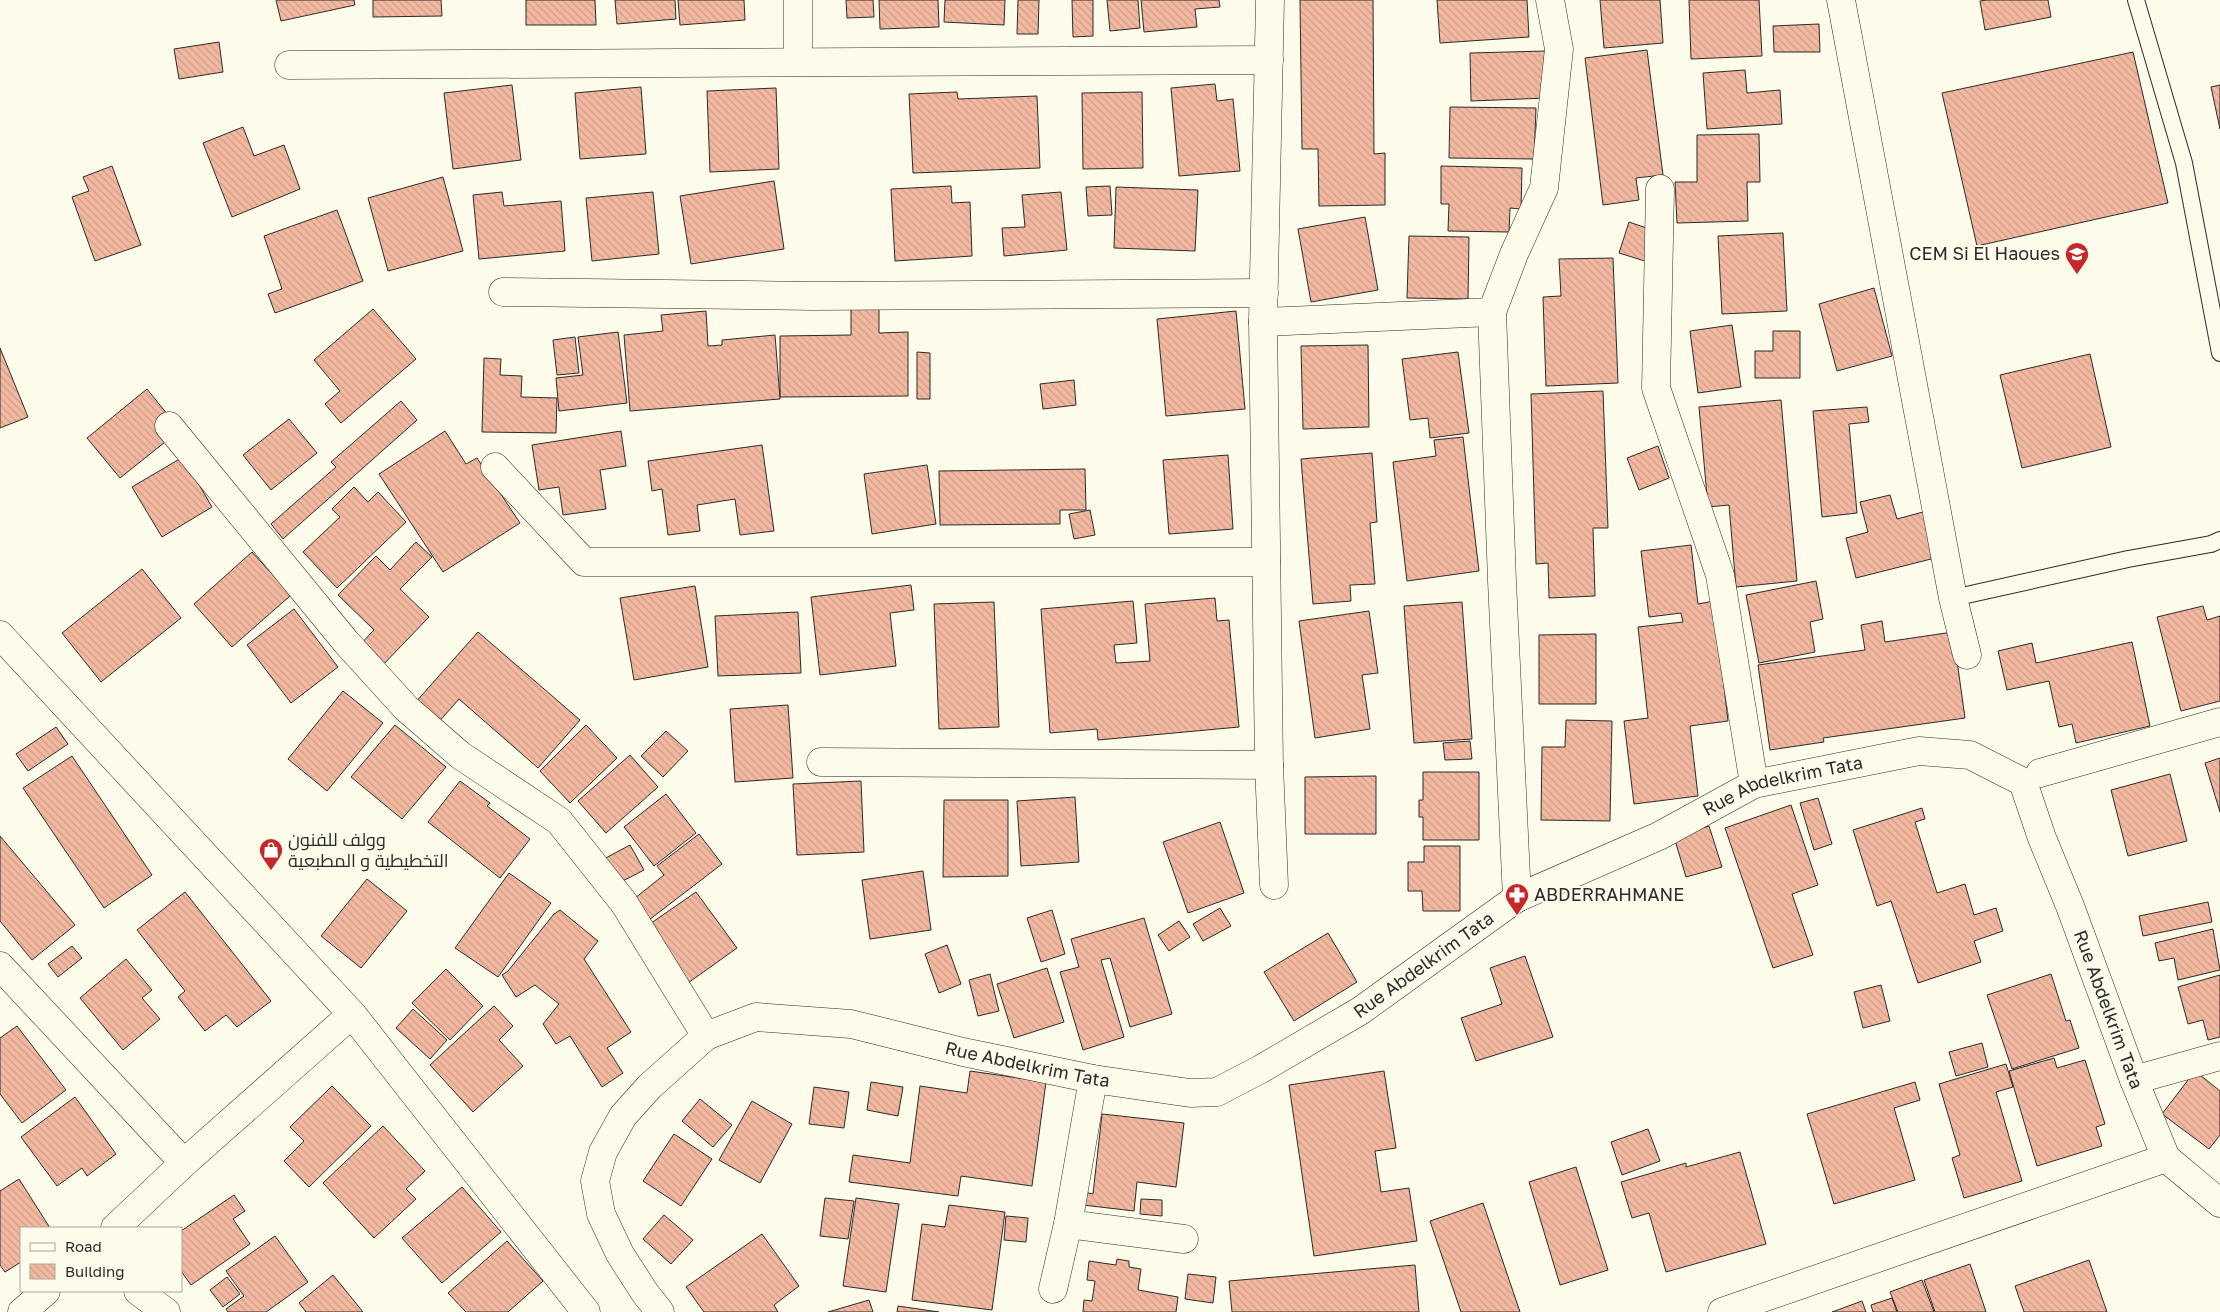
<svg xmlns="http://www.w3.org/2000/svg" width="2220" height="1312" font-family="'Golos Text',Cairo,sans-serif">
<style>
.building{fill:url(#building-back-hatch);stroke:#2b2b2b}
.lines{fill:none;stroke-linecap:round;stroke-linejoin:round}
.lane-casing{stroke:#2b2b2b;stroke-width:18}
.street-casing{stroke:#2b2b2b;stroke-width:29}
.lane{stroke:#fdfbea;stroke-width:16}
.street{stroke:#fdfbea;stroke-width:28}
.labels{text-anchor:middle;stroke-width:4;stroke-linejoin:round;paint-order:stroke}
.poi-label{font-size:18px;fill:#2b2b2b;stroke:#fdfbea;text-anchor:start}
.street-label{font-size:18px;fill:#2b2b2b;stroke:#fdfbea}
</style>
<defs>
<pattern id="building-back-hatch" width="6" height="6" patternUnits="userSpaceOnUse" patternTransform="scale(1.25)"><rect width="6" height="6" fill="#f2b8a0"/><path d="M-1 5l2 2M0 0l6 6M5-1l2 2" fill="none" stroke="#d09e8a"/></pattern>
</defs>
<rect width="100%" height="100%" fill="#fdfbea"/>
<path class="building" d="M276 0H354L355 5 281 21Z
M373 0H441L442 16 373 17Z
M526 0H595L596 25H526Z
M615 0H675L676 19 617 24Z
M678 0H744L745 20 680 25Z
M846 0H873L874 17 847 18Z
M879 0H938L939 27 880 29Z
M945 0H1005L1004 25 944 22Z
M1018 0H1039L1038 34H1017Z
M1072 0H1093V36L1073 37Z
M1107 0H1138L1140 28 1110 31Z
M1141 0H1219L1220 7 1195 9 1197 27 1144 32Z
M1300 0H1373L1374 154 1385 153V205L1319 206 1318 149H1302Z
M1437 0H1527L1529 37 1440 43Z
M1600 0H1660L1663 43 1604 48Z
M1689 0H1759L1762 56 1691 59Z
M1987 0H2048L2051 17 1985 30 1980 1Z
M1819 24 1820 52H1774L1773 26Z
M219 42 223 72 179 79 174 49Z
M1647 50 1663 175 1636 178 1639 200 1603 205 1585 58Z
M1546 51 1547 98 1471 101 1470 53Z
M2133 52 2168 203 1977 246 1942 93Z
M1745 70 1747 93 1780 90 1782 124 1707 129 1703 73Z
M1215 84 1217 101 1233 99 1240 171 1179 176 1171 88Z
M512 85 521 160 453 169 444 93Z
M2220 85V129L2211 87Z
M641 87 646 154 580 159 575 93Z
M776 88 779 169 710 172 707 91Z
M957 92 958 99 1037 96 1040 168 913 173 909 94Z
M1142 92 1143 168 1083 169 1082 93Z
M1450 107 1536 108 1534 159 1449 158Z
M243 127 254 156 284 145 300 189 232 217 203 143Z
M1759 134 1760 182H1747L1748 221 1677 223 1675 182H1697V135Z
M112 166 141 245 95 261 72 197 89 191 83 177Z
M1441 166 1522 168 1521 209 1510 208 1509 232 1448 231 1449 204H1441Z
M443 177 463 251 388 271 368 198Z
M774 181 784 249 691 264 680 196Z
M951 186 952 203 970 202 972 256 895 261 891 189Z
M1110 186 1112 215 1088 216 1086 187Z
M1116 187 1198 190 1195 251 1114 248Z
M502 192 504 206 561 201 565 251 479 259 473 195Z
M653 192 659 254 592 261 586 198Z
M1061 192 1067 250 1004 256 1002 228 1025 227 1022 195Z
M337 210 363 281 275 313 268 294 282 289 264 236Z
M1365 217 1378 290 1311 302 1298 229Z
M1629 222 1658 232 1648 262 1619 253Z
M1783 233 1787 311 1722 314 1718 236Z
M1409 236 1469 237 1468 299 1407 298Z
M1613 258 1618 383 1546 386 1543 297 1561 296 1559 259Z
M1874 288 1892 356 1837 371 1819 304Z
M373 309 416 359 341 423 325 404 340 391 314 360Z
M851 309H879V333L908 332V396L780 397V336L851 335Z
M706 311 708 346 722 345V340L775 335 780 399 630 411 624 335 663 331 661 315Z
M1236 311 1245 409 1166 416 1157 319Z
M1732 325 1741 387 1698 393 1690 331Z
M1773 331H1800V378H1755V351H1773Z
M618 332 627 403 559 411 556 378 583 375 578 337Z
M575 337 579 373 557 375 553 340Z
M1368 345 1369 427 1303 429 1301 346Z
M0 348 28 417 0 428Z
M917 352 930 353V399H917Z
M1458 352 1469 433 1430 438 1428 418 1410 420 1402 359Z
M2090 354 2111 447 2022 468 2000 375Z
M484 358 501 359 500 375 522 376 521 397 557 398 556 433 482 432Z
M1074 380 1076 405 1043 409 1040 384Z
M147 389 180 430 120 478 87 438Z
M1603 391 1608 528H1593L1595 596 1549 598 1548 563 1536 564 1531 394Z
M1781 400 1797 581 1736 587 1729 505 1708 507 1699 407Z
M401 401 417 420 283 539 271 524 336 467 331 462Z
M1867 407 1869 422 1849 424 1857 513 1822 517 1813 411Z
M289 419 317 453 271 490 243 455Z
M445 431 466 464 477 458 520 523 443 572 379 474Z
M621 431 626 466 600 470 606 509 563 515 559 487 539 490 532 445Z
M1463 437 1479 571 1407 581 1393 462 1436 456 1434 440Z
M762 445 774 531 740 535 735 499 697 505 700 531 668 535 662 489 652 491 648 461Z
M1658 446 1669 478 1639 490 1627 458Z
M1372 453 1377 522 1370 523 1375 584 1350 585 1351 601 1313 604 1301 459Z
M1228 455 1233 529 1169 534 1163 460Z
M183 457 212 507 162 537 132 487Z
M927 465 936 524 872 534 864 474Z
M1085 469 1086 510H1060V524L940 525 939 471Z
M354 487 368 502 378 492 406 522 337 588 303 552 340 517 332 509Z
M1890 495 1897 519 1923 512 1935 558 1856 578 1846 538 1868 532 1860 502Z
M1090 510 1095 535 1074 539 1069 514Z
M416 542 432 557 400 589 429 617 378 670 356 649 374 630 338 595 376 556 390 570Z
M1691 545 1698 604 1714 601 1728 721 1690 726 1698 796 1634 804 1624 721 1648 718 1638 627 1683 622 1681 613 1649 617 1641 551Z
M252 552 291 595 232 647 194 604Z
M142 569 181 618 101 682 62 633Z
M1816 581 1823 619 1810 622 1815 652 1759 663 1746 595Z
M911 585 914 610 890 613 896 666 820 675 811 597Z
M695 586 708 667 634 680 620 598Z
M1215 598 1217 621 1229 620 1239 727 1098 740 1097 729 1050 733 1041 609 1133 601 1137 643 1114 645 1116 663 1150 661 1145 604Z
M994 602 999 727 939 729 934 604Z
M1462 602 1472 739 1414 743 1404 606Z
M2203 606 2207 620 2220 616V701L2181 711 2157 617Z
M294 609 338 667 291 703 247 645Z
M1369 611 1378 673 1362 675 1370 729 1315 738 1299 621Z
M798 612 801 673 718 676 715 616Z
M1882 621 1885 642 1953 632 1965 718 1823 738 1824 742 1770 750 1758 665 1865 650 1861 625Z
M478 632 580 720 538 768 459 699 437 724 414 704Z
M1596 634V704H1539V635Z
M2132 642 2150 726 2076 743 2072 724 2059 727 2049 681 2007 690 1998 651 2032 643 2036 663Z
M343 691 383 723 327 791 288 759Z
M788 705 793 778 735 782 730 709Z
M1566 720 1612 721 1610 821 1541 820 1542 747H1565Z
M395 725 446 767 402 819 351 777Z
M586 725 617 758 570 803 540 771Z
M56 727 68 744 28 771 16 754Z
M666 731 688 751 663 777 641 756Z
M1470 741 1472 759 1445 760 1443 743Z
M630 755 658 787 606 833 578 801Z
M72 756 152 875 104 908 23 788Z
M2220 758V812L2205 763Z
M1423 772H1479V840H1423V817H1419V800H1423Z
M2170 774 2187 841 2128 856 2111 790Z
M1376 776V834H1305V777Z
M460 781 490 803 487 806 530 839 500 878 428 822Z
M861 781 864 852 797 855 793 784Z
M666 794 696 833 654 866 624 827Z
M1075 797 1079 862 1021 866 1017 801Z
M1818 798 1832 844 1814 850 1800 803Z
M944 800H1008V876L943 877Z
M1791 805 1818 885 1792 894 1813 955 1773 968 1725 828Z
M1922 808 1925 819 1915 822 1937 893 1965 884 1974 915 1996 908 2003 931 1974 941 1981 962 1918 983 1891 901 1877 906 1853 830Z
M1220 822 1244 893 1188 913 1163 842Z
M1709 826 1722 867 1686 877 1674 837Z
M699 834 722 864 645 923 630 902 664 875 657 866Z
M0 836 75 925 32 960 0 921Z
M630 845 644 870 615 885 602 860Z
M1424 846H1460V911H1423L1422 891H1408V862H1424Z
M923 871 931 930 870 939 862 880Z
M509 873 551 903 498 977 455 948Z
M367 879 407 911 361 968 321 936Z
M185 892 271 1001 237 1027 226 1015 205 1031 178 997 185 991 137 930Z
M696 892 737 948 688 983 647 926Z
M2208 902 2212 922 2143 936 2139 916Z
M1220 908 1231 926 1203 941 1193 924Z
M560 910 598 941 584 959 631 1032 607 1048 623 1073 602 1087 570 1036 556 1044 543 1024 559 1004 535 985 516 997 502 975 508 971 554 914Z
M1052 910 1065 954 1041 962 1027 918Z
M1144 918 1172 1014 1130 1027 1110 958 1101 960 1124 1037 1083 1050 1060 972 1079 967 1071 939Z
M1179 921 1190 937 1169 951 1158 935Z
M2213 929 2220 970 2178 980 2174 958 2159 961 2155 943Z
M1328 933 1357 982 1294 1021 1264 972Z
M947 945 961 984 939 993 925 954Z
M72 946 82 958 58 977 48 964Z
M1525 956 1553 1037 1476 1061 1461 1018 1502 1004 1490 968Z
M126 959 152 990 142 998 160 1019 123 1050 80 998Z
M1047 968 1064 1022 1014 1038 997 984Z
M446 969 483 1006 450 1040 412 1003Z
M990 974 999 1011 978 1016 969 980Z
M2051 974 2066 1021 2070 1020 2079 1048 2012 1069 1987 995Z
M2220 975V1037L2208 1040 2203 1020 2188 1024 2178 987Z
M1881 985 1890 1021 1863 1028 1854 992Z
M494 1006 513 1026 499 1040 523 1066 473 1112 430 1065Z
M413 1009 447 1040 430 1059 396 1028Z
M17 1026 66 1090 22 1123 0 1094V1038Z
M1982 1043 1988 1067 1956 1076 1949 1052Z
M2054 1058 2057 1068 2085 1060 2105 1124 2096 1127 2102 1146 2037 1166 2009 1071Z
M2006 1064 2013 1087 1996 1092 2022 1181 1964 1198 1952 1158 1960 1155 1939 1084Z
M970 1071 1046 1082 1032 1186 961 1176 958 1196 849 1182 853 1155 910 1163 920 1086 967 1093Z
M1384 1071 1396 1148 1375 1151 1381 1192 1409 1188 1417 1241 1314 1256 1289 1085Z
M2195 1071 2220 1091V1135L2209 1149 2162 1114Z
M871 1082 903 1087 898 1116 867 1110Z
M1915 1082 1920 1100 1894 1108 1915 1180 1834 1204 1807 1114Z
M332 1086 371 1126 309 1187 284 1161 304 1141 290 1127Z
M814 1087 849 1092 844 1128 809 1124Z
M75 1097 116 1154 87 1176 82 1168 57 1186 21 1137Z
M700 1099 732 1125 713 1147 682 1121Z
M752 1101 792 1124 760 1183 719 1160Z
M1102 1114 1184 1123 1176 1187 1137 1182 1134 1211 1083 1205 1084 1192 1093 1194Z
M383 1126 425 1171 406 1189 416 1199 374 1238 323 1183Z
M1648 1129 1660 1161 1622 1175 1611 1142Z
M674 1134 712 1159 681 1206 643 1181Z
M1740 1152 1766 1244 1666 1272 1649 1213 1632 1218 1621 1182 1686 1163V1167Z
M1576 1167 1608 1270 1560 1285 1529 1182Z
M19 1179 50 1228H21V1262L5 1272 0 1265V1191Z
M462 1187 501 1232 442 1283 402 1238Z
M234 1195 245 1211 233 1219 250 1244 191 1285 181 1271V1231Z
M825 1198 854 1201 848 1239 820 1236Z
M856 1198 899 1204 886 1292 843 1286Z
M1141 1199 1162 1200V1216L1140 1214Z
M1483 1203 1520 1312H1461L1430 1221Z
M949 1205 1005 1212 992 1310 912 1300 922 1224 945 1227Z
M664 1215 693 1240 671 1264 643 1239Z
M1006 1216 1028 1218 1026 1242 1004 1240Z
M762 1234 799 1286 774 1305 778 1312H704L686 1287Z
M275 1236 308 1282 266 1312H228L226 1309 244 1296 226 1271Z
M507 1241 543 1281 508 1312H466L448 1293Z
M1117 1259 1129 1261V1267L1141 1269 1138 1290 1178 1297 1176 1312H1083L1084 1300 1092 1301 1095 1281 1087 1280 1089 1261 1116 1265Z
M2089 1260 2107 1312H2024L2015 1286Z
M1970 1264 1986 1312H1935L1924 1280Z
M1415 1265 1419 1312H1232L1229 1281Z
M1188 1274 1216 1277 1213 1303 1185 1299Z
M333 1275 363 1312H306L299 1303Z
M227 1277 240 1294 223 1307 210 1290Z
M1922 1280 1934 1312H1898L1890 1292Z
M1892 1298 1897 1312H1873L1871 1305Z
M869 1300 873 1312H828Z
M1862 1301 1866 1312H1832Z
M898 1306 939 1312H897Z"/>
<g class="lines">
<g class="lane-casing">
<path id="lane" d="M2136 0 2184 163 2220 353
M1953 598 2128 559 2211 544 2220 540"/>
</g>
<g class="street-casing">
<g id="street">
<path d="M798 0V61"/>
<path d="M1270 0 1263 322 1269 765 1274 885"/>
<path d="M1841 0 1953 598 1967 655"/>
<path d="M289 65 1269 60"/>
<path d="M1660 189 1656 388 1720 575 1754 784"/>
<path d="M503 292 813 296 1264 293"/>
<path d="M1263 322 1492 312"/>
<path d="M169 426 346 642 406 708 460 755 559 821 624 903 706 1036"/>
<path d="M495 467 584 562H1266"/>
<path d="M0 635 352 1014 586 1312"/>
<path d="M821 762 1269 765"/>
<path d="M2040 773 2220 722"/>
<path d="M1517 898 1502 581 1492 312 1514 254 1544 188 1559 49 1550 0"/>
<path d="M0 966 184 1163"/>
<path d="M2134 1080 2220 1056"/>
<path d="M1068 1224 1184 1239"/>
<path d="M115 1228 184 1163 352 1014"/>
<path d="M1053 1289 1068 1224 1093 1079"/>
<path d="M138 1291 166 1312"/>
<path d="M22 1312 46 1291"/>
<path id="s1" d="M660 1312 645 1293 620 1254 601 1214 595 1181 603 1152 623 1116 650 1086 706 1036 756 1017 851 1024 963 1052 1093 1079 1190 1093 1217 1092 1261 1069 1360 1011 1517 898 1659 836 1754 784 1919 751 1970 755 2023 782 2042 838 2070 906 2134 1080 2166 1158 2220 1203"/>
<path d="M1722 1312 2166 1158"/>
</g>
</g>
<use href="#lane" class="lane"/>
<use href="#street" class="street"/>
</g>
<defs>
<g id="school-pin" transform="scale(1.25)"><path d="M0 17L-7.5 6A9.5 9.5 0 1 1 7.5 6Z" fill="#c62828" stroke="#fdfbea"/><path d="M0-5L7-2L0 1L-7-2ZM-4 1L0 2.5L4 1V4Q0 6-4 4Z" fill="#fff"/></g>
<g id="shop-pin" transform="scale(1.25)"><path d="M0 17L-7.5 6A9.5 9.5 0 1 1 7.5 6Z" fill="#c62828" stroke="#fdfbea"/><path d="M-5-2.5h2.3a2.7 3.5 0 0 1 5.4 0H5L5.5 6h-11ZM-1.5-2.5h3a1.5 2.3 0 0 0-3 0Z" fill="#fff"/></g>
<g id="pharmacy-pin" transform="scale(1.25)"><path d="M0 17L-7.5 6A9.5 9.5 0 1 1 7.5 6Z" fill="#c62828" stroke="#fdfbea"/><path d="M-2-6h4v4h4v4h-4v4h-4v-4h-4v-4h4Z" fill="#fff"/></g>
</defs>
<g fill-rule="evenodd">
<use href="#school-pin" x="2077" y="254"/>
<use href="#shop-pin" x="271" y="850"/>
<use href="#pharmacy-pin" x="1517" y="895"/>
</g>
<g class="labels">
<g class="poi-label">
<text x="2060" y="260" text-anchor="end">CEM Si El Haoues</text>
<text x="288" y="846">وولف للفنون<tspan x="288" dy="21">التخطيطية و المطبعية</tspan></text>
<text x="1534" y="901">ABDERRAHMANE</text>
</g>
<g class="street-label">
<text dy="6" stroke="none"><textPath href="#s1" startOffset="1505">Rue Abdelkrim Tata</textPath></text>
<text dy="6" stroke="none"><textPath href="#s1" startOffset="1100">Rue Abdelkrim Tata</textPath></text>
<text dy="6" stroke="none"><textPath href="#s1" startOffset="2000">Rue Abdelkrim Tata</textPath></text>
<text dy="6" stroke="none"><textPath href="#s1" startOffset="665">Rue Abdelkrim Tata</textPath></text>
</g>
</g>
<rect x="20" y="1227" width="162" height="65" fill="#fdfbea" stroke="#a9a89e"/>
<rect x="30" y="1243" width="25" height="8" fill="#fdfbea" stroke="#a9a89e"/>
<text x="65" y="1252" font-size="15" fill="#2b2b2b">Road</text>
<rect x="30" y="1264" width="25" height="15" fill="url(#building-back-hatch)" stroke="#a9a89e"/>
<text x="65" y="1277" font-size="15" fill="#2b2b2b">Building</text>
</svg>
